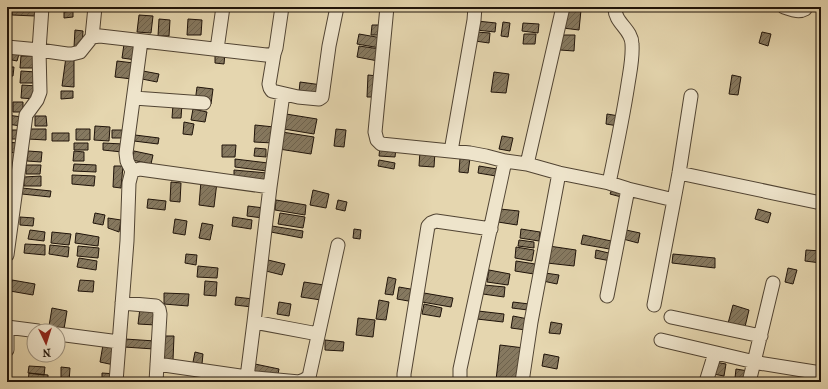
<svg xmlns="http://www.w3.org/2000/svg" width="828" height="389" font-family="'IM FELL French Canon',serif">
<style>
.building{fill:url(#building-hatch);stroke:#20140a}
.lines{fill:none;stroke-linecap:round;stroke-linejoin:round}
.minor-casing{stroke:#514433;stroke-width:15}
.minor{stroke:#eee4cb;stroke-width:13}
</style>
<defs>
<pattern id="building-hatch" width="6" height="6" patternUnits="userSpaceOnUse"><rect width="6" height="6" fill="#867960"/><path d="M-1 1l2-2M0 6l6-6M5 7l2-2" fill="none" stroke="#6d624d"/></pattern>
</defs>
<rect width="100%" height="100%" fill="#e5d6af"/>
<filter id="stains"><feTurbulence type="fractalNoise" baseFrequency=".005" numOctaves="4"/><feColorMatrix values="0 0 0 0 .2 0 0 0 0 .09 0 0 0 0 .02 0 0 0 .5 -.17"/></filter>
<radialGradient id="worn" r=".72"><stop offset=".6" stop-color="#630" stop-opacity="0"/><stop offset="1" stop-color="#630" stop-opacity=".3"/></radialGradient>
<path class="building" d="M12 7H36L35 16 12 15Z
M228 7H242V10L228 9Z
M602 7H613L612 12 602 11Z
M565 8 581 10 579 30 563 28Z
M73 11V17L64 18V12Z
M139 15 153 16 151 33 137 32Z
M159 19 170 20 169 36H158Z
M188 19 202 20 201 35H187Z
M477 21 496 23 495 32 476 30Z
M503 22 510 23 508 37 501 36Z
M523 23 539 24 538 33 522 31Z
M372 25H383L382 35H371Z
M75 30 83 31 82 48 74 47Z
M476 32 490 33 489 43 475 41Z
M762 32 771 34 768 46 759 43Z
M359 34 382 38 380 48 357 44Z
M524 34H536L535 44H523Z
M561 35H575L574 51 560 50Z
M124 44 138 45 136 60 122 58Z
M359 46 380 49 378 61 357 57Z
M215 53H225L224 64 215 63Z
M7 54H19L17 61 7 59Z
M21 56H36L35 68H20Z
M66 57H74V87L62 86Z
M117 61 134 63 132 79 115 77Z
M7 67H14L13 76H7Z
M21 71 36 72V83H20Z
M143 71 159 74 157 82 142 79Z
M494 72 509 74 506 93 491 92Z
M368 75 378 76 377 97H367Z
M732 75 741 77 738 95 729 94Z
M300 82 322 85 321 95 299 92Z
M22 85 37 86 36 99 21 98Z
M197 87 213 89 211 104 195 102Z
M61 91H73V98L61 99Z
M13 102H23V112H13Z
M173 104H182L181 118H172Z
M193 109 207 112 205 122 191 120Z
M286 114 317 119 314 134 284 129Z
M607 114 619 116 618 126 606 124Z
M7 115 22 117 21 126 7 124Z
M35 116H46L47 126H35Z
M184 122 194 124 192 135 183 134Z
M255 125 274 127 273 143 254 142Z
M95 126 110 127 109 141 94 140Z
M28 129H46V140L28 139Z
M76 129H90V140H76Z
M336 129 346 130 344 147 334 146Z
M7 130H19V139H7Z
M112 130H127L126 138H112Z
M282 132 314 137 311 154 279 149Z
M52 133H69V141H52Z
M135 135 159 138 158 144 134 141Z
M502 136 513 138 510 151 499 149Z
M7 142 18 143 17 153 7 152Z
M74 143H88V150H74Z
M103 143 123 144 122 152 103 150Z
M222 145H236L235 157H222Z
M380 146 396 148 395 157 379 156Z
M255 148 266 149V157L254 156Z
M28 151 42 152 41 162 27 161Z
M74 151 84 152V161H73Z
M134 151 153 155 151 164 132 160Z
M420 151 435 152 434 167 419 166Z
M460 158H470L468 173 459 172Z
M235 159 268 163 267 171 235 167Z
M379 160 395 163 394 169 378 166Z
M74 164 96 165V172L73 171Z
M26 165H41L40 174H26Z
M114 166H123L121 188 113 187Z
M479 166 497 169 496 176 478 173Z
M234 170 267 173 266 181 234 177Z
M72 175 95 176 94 186 72 184Z
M41 176V186H24V177Z
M201 181 217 182 214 207 199 205Z
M171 182 181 183 180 202 170 201Z
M22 188 51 191 50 197 22 194Z
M612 189 626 193 625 198 610 194Z
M313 190 329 194 326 208 310 205Z
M148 199 166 201 165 210 147 208Z
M276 200 306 205 305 215 275 210Z
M338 200 347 202 345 211 336 209Z
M248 206 264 208 263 218 247 216Z
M500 209 519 211 517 225 498 222Z
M758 209 771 213 768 223 755 219Z
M95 213 105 215 103 225 93 223Z
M280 213 305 217 303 228 278 224Z
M20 217 34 218 33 226 20 225Z
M233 217 252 220 251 229 232 226Z
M108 218 121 220 119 232 108 228Z
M175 219 187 221 185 235 173 233Z
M202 223 213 225 210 240 199 238Z
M272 226 303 231 302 238 271 232Z
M354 229 361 230 360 239 353 238Z
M521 229 540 232 539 241 520 238Z
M30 230 45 232 44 241 28 239Z
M626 230 640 233 638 243 623 239Z
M52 232 71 234 69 245 51 243Z
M76 233 99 237 98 246 75 243Z
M583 235 616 242 615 250 581 244Z
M519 240 534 242V248L518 246Z
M25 244 45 245V255L24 253Z
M50 245 69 247 68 257 49 254Z
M78 246 99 248 98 258 77 256Z
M549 246 576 250 574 266 547 263Z
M516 247 534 250 532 261 515 258Z
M596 250 613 254 611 261 595 258Z
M806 250 821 251V263L805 261Z
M186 254 197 255 196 265 185 263Z
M673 254 715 258V268L672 263Z
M79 258 97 261 96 270 77 267Z
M268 260 285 264 282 275 266 271Z
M516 261 535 264 534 274 515 271Z
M198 266 218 268 217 278 197 277Z
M788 268 797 270 793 284 785 282Z
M489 270 510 274 508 285 487 282Z
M545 273 559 275 557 284 543 281Z
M388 277 396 279 393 295 385 294Z
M12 280 35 284 33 295 10 291Z
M80 280 94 281 93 292 78 291Z
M205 281 217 282 216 296 204 295Z
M304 282 324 285 321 300 301 297Z
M484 285 505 287 504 297 483 294Z
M399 287 416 290 414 302 397 299Z
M164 293 189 294 188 306 164 304Z
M424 293 453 298 451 307 422 302Z
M236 297 253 299 252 307 235 305Z
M379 300 389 302 386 320 376 319Z
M279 302 291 304 289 316 277 314Z
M513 302 529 304 528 310 512 308Z
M424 304 442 308 440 317 422 314Z
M733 305 749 310 744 331 727 327Z
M52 308 67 311 64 329 49 326Z
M140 308 157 309 156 325 138 324Z
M478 311 504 314 503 322 477 319Z
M513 316 528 319 526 330 511 328Z
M358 318 375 320 373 337 356 335Z
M551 322 562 324 560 334 549 333Z
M160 336H174L173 360H160Z
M125 339 155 341 154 349 124 347Z
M325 340 344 342 343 351 325 350Z
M103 345 117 347 114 365 100 362Z
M500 345 524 348 516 382 496 380Z
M195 352 203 354 202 364 193 362Z
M544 354 559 357 557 369 542 366Z
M715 362 726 364 724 376 713 374Z
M255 364 279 369 277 379 253 375Z
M29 366 45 367 44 375 28 373Z
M61 367 70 368 69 382H61Z
M736 369 748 371 746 380 735 378Z
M29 373 48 375V382L28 381Z
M102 373 116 374 115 382H102Z
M805 373 820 376 819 382H797V381L803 382Z"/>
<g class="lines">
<g class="minor-casing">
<path id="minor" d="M387 7 375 132 377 140 381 144 470 153 486 156 505 161 527 164 559 173 609 183 628 189 674 200 679 173 691 96
M784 7C791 9 798 13 805 9V7
M92 37 95 7
M7 47 39 50 67 54H72L80 52 92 37 100 36 266 55 274 54 276 48 282 7
M217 49 223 7
M274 54 269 84 270 88 272 91 298 97 319 99 322 97 329 46 337 7
M134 98 204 103
M451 151 474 20 475 7
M527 164 563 7
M132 171 140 169 270 187
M679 173 821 203
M609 183C616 150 623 117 628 84 630 71 633 58 632 44 632 29 614 23 615 7
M7 255 26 115 37 100 40 92 39 50 42 7
M607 296 628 189
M122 303 156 306 159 309 160 314 156 382
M654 305 674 200
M671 317 761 336
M254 322 318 334
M7 327 38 331
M58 334 119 342
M7 336V350
M661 340 759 363 821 373
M157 364 247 377 299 382 304 380 309 377 338 245
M247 377 254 322 270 187 283 94
M116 382 127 241 129 183 132 171 127 161 126 153 141 41
M406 382 404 379V374L428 226 431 223 436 221 491 229
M460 382V369L505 161
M522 382 531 322 559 173
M706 382 715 353
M749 382 755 358 773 283"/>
</g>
<use href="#minor" class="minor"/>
</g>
<rect width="828" height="389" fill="none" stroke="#e5d6af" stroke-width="24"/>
<rect x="8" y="8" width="812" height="373" fill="none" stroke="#20140a" stroke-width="2"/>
<rect x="12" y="12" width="804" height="365" fill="none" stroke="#20140a"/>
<g transform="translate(46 343) rotate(176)"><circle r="19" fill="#eee4cb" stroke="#9c917e"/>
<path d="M0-3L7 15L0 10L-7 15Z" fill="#8f2418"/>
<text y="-6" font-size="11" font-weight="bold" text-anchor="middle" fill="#20140a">N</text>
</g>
<rect width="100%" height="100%" filter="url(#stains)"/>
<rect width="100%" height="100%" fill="url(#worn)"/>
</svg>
